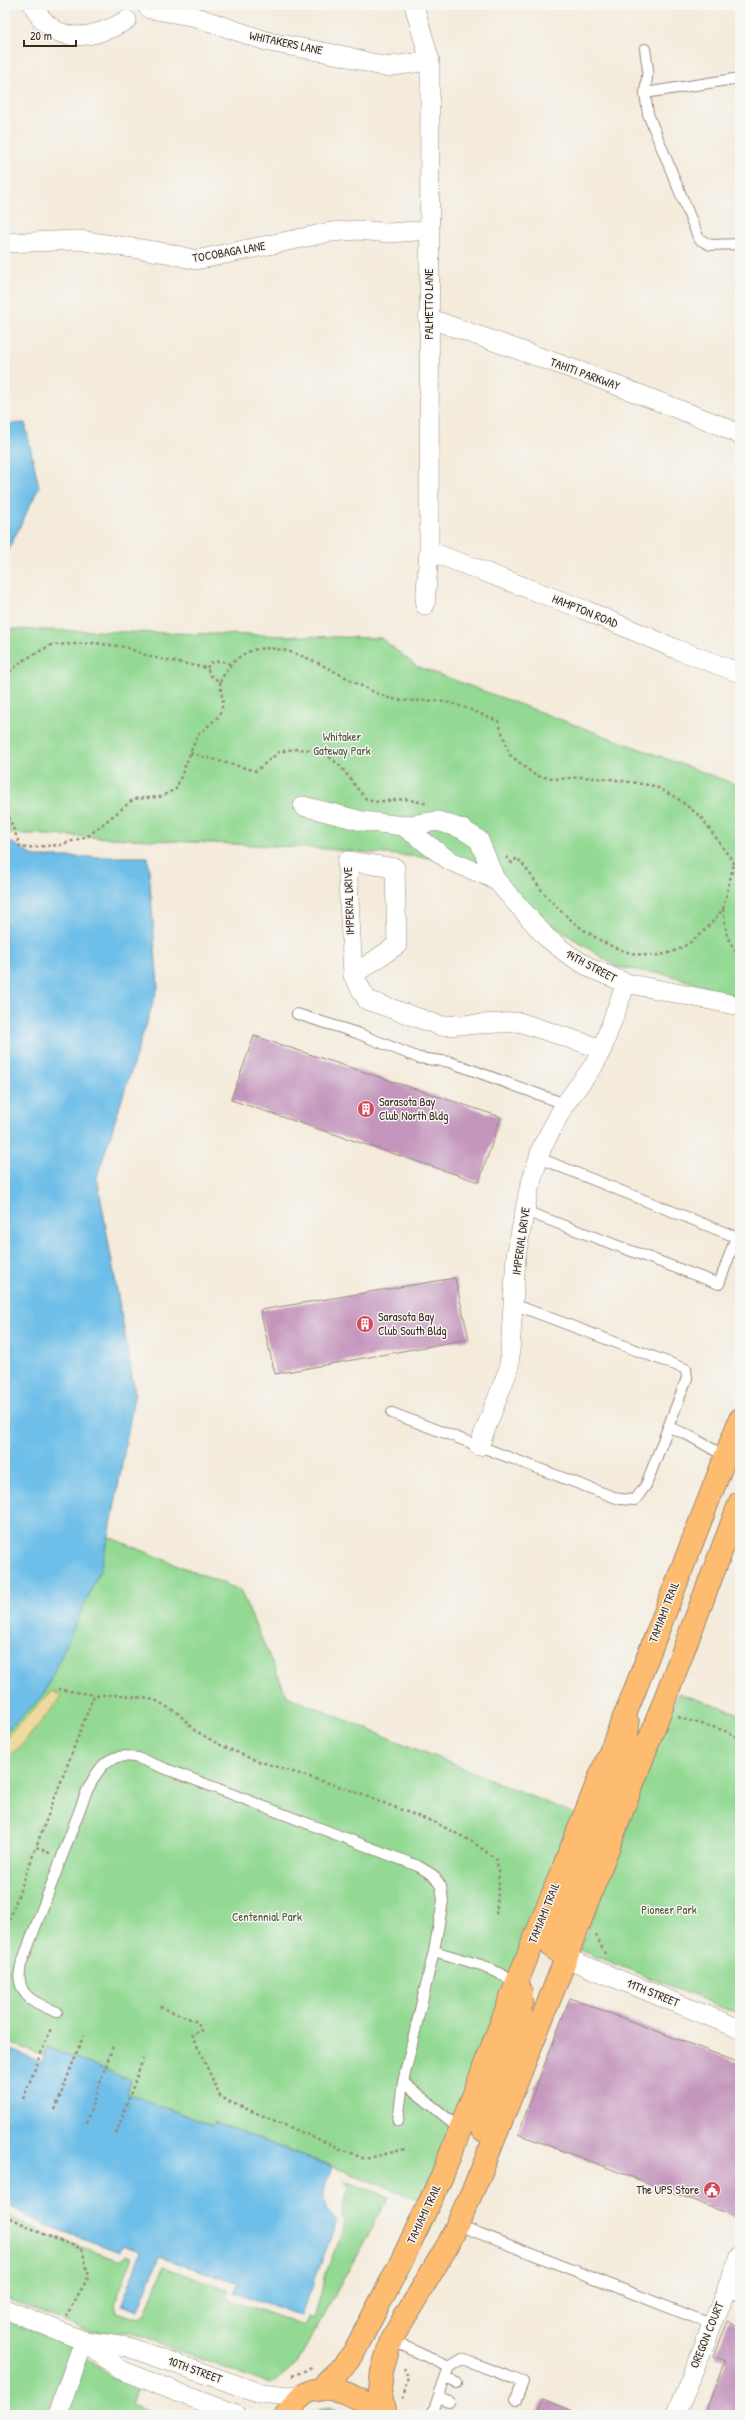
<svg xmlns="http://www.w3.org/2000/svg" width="745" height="2420" font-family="'Patrick Hand',sans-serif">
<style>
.green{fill:#93d993;stroke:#678258}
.forest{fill:#76b97d;stroke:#58724e}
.sand{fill:#eeda9e;stroke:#94825e}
.water{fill:#6dbee8;stroke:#547483}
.building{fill:#c496bd}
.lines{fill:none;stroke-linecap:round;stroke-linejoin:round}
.lane-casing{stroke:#988a7c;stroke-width:12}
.street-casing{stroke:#988a7c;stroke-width:20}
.primary-casing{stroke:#988a7c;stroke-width:24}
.path{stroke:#988a7c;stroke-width:2.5;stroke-dasharray:3 3;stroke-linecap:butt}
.lane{stroke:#fff;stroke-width:10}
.street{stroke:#fff;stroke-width:19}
.primary{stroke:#fdbc70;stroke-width:22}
.labels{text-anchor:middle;stroke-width:3;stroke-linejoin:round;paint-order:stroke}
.street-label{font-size:12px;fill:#3b2a1e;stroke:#f6f6f2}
.park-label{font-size:12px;fill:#51563b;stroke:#f6f6f2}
.poi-label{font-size:12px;fill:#3b2a1e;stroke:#f6f6f2;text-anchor:start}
</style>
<rect width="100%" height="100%" fill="#f6f6f2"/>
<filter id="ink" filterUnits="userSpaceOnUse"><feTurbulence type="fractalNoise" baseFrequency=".025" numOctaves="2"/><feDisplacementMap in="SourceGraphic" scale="8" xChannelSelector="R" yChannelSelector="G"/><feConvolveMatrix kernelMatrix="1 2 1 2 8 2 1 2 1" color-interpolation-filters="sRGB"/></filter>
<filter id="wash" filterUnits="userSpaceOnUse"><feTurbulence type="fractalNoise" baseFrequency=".012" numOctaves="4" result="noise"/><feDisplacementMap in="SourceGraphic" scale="16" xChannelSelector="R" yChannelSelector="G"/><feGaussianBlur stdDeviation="0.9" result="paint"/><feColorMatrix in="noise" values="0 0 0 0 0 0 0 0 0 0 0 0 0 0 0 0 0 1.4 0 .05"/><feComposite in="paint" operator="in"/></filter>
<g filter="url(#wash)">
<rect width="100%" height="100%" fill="#f4ebdb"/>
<path class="green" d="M5 629 381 638 416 666 740 786V998L669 975 616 967 455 860 313 848 8 833 5 793Z
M109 1537 240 1590 287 1696 577 1815 421 2200 215 2122 213 2126 127 2093 131 2081 48 2047 44 2056 5 2041V1730L52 1676Z
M678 1693 740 1714V2014L580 1950Z
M342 2180 389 2197 297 2363 271 2385 129 2332H88L83 2328 82 2329 5 2298V2214L43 2233 117 2260H121L126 2255 132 2257 115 2305 117 2312 139 2319 145 2314 163 2267 228 2289V2297L232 2300 301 2325 306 2323 309 2317 314 2319 327 2270 345 2223 342 2213 349 2186Z
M5 2319 72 2347 47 2415H5Z
M88 2357 110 2376 137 2387 131 2405 159 2415H66Z"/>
<path class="forest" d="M330 2407 348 2415H310L322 2408Z"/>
<path class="sand" d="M52 1691 61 1697 23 1744 5 1760V1738Z"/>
<path class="water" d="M25 423 39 487 5 557V424Z
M5 838 35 857H148L158 987 97 1177 135 1392 109 1537 100 1570 43 1696 5 1732Z
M47 2047 131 2080 127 2093 213 2126 215 2122 332 2167C324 2185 317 2209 337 2221L301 2316 235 2292 238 2283 159 2257 138 2311 122 2305 141 2251 122 2245 120 2252 46 2225 5 2204V2048L42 2062Z"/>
<g id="blocks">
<path class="building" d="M254 1036 501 1117 479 1182 231 1100Z
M455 1278 469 1339 275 1374 260 1310Z
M570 1998 740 2063V2218L518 2134Z
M728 2321 740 2326V2415H704L725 2361 714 2356Z
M543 2399 580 2414V2415H537Z"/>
</g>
</g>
<g filter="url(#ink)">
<use href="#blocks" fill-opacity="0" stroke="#988a7c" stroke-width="1"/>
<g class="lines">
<g class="lane-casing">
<path id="lane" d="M740 78 645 93 648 114 699 239 710 245 740 244
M645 93 648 69 645 49
M297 1014 357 1033 419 1058 450 1062 565 1104
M525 1211 719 1284 736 1237 539 1158
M392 1413 619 1499 635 1500 646 1485 687 1378 686 1369 513 1304
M668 1427 686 1434 725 1456
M434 1951 484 1966 517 1982
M57 2012C32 2002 14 1994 21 1965L86 1793C98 1769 107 1750 138 1758L418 1866 433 1875 441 1886 443 1901 434 1951 403 2082 398 2121
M403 2082 447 2118 460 2131
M458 2225 711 2324
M724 2293 740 2297
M391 2340 449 2367 432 2415
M449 2367 462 2359 523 2382 516 2400
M445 2378 457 2383
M438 2398 449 2402"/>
</g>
<g class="street-casing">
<path id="street" d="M33 5C54 47 91 40 127 20
M146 5 150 9 196 17 269 42 345 56 385 67 430 61
M414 5 430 61 429 551 425 605
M5 243 78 240 167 253 196 260 331 232 359 230 389 233 429 230
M428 318 587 374 722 426 740 435
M429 551 585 610 676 649 740 673
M303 806 362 821 403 826 438 821 462 829 479 840 495 879
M403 826 450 861 495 879 546 937 569 955 592 969 626 983 740 1006
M353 975 397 945 395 868 347 861 353 975 367 1000 441 1026 519 1022 602 1049
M479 1446 509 1368 516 1256 529 1189 542 1147 565 1104 594 1065 602 1049 626 983
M566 1958 740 2029
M5 2309 84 2341 128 2347 260 2393 289 2396 305 2394
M84 2341 121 2370 236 2415
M57 2415 84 2341
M676 2415 740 2256"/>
</g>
<g class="primary-casing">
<path id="primary" d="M566 1958 552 1947V1941L626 1754 628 1723
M482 2130 521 2020V1992L517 1982
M319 2390 340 2370 354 2352 401 2262 442 2176 517 1982 631 1700 740 1419
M286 2415C291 2408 298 2399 305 2394 330 2379 364 2400 383 2415
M385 2415 380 2391 382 2371 391 2340 449 2243 481 2172 566 1958 740 1502"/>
</g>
<path class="path" d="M207 668 209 664C217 660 222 660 230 664
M5 676 22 661 51 645 96 643 125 647 151 657 207 668
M220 682C256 606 337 680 386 697 406 704 430 698 450 703 466 707 482 715 498 721L510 755 536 776 560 779 581 777 611 779 654 786 677 798 701 817 734 863 740 857
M190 753 256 771 279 752 294 749 313 750 331 758 341 767 365 798 374 802 405 799 429 804
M5 793 7 812 21 848 60 845 88 836 134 799 160 797 176 789 197 736 219 716 223 704 220 682 210 675 207 668
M506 857 512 863 517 858C530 871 538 888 551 901 581 933 636 972 681 948 698 939 711 924 723 909L727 936 740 960
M723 909 734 863
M58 1689 94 1695
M678 1717C699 1725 721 1726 740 1739
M50 1853 36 1847 94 1695H123L155 1700 178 1713 194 1730 218 1744 252 1759 347 1789 436 1823 473 1842 497 1860 499 1881 496 1916
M5 1931 36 1847
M596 1935 605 1954
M160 2007 198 2022 201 2031 192 2034 220 2096 228 2101 365 2159 405 2149
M23 2099 51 2028
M55 2110 83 2036
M86 2123 113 2046
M116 2134 143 2059
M5 2215 43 2234 82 2249 89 2276 66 2316
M292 2376 314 2367
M403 2399 408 2377 404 2368"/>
<use href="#lane" class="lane"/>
<use href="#street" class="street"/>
<use href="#primary" class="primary"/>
</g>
</g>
<defs>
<g id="building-disc" transform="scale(0.9)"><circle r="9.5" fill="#d1495b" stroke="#f6f6f2"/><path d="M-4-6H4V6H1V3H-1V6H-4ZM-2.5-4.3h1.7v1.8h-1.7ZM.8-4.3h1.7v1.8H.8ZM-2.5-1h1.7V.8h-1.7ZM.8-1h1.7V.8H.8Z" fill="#fff"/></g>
<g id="civic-disc" transform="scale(0.9)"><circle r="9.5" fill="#d1495b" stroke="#f6f6f2"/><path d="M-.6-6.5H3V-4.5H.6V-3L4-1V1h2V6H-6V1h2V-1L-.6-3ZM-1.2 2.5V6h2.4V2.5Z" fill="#fff"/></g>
</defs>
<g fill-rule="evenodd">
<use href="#building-disc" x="366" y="1109"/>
<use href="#building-disc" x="365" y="1324"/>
<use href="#civic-disc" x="712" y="2190"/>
</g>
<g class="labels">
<g class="street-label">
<text transform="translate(286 43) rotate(12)" y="4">WHITAKERS LANE</text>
<text transform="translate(229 252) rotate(-10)" y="4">TOCOBAGA LANE</text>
<text transform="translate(429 304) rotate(-90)" y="4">PALMETTO LANE</text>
<text transform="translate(585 374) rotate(20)" y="4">TAHITI PARKWAY</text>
<text transform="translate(585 611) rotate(22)" y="4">HAMPTON ROAD</text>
<text transform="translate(349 901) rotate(-92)" y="4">IMPERIAL DRIVE</text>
<text transform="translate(591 966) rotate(28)" y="4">14TH STREET</text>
<text transform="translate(521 1241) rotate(-82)" y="4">IMPERIAL DRIVE</text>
<text transform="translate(664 1612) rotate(-69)" y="4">TAMIAMI TRAIL</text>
<text transform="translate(544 1913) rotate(-68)" y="4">TAMIAMI TRAIL</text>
<text transform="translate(653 1993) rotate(22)" y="4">11TH STREET</text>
<text transform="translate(424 2214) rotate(-65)" y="4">TAMIAMI TRAIL</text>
<text transform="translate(707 2335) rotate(-68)" y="4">OREGON COURT</text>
<text transform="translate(195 2370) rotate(20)" y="4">10TH STREET</text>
</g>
<g class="park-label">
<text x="342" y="741">Whitaker<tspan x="342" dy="14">Gateway Park</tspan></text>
<text x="669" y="1914">Pioneer Park</text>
<text x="267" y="1921">Centennial Park</text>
</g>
<g class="poi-label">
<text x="379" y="1106">Sarasota Bay<tspan x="379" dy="14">Club North Bldg</tspan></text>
<text x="378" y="1321">Sarasota Bay<tspan x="378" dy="14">Club South Bldg</tspan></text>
<text x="699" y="2194" text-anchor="end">The UPS Store</text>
</g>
</g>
<rect width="745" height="2420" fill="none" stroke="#f6f6f2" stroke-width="20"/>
<path d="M24 40v6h52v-6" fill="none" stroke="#3b2a1e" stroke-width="2"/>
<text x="30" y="40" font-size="12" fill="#3b2a1e" stroke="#f6f6f2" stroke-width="3" paint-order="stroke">20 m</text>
</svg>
